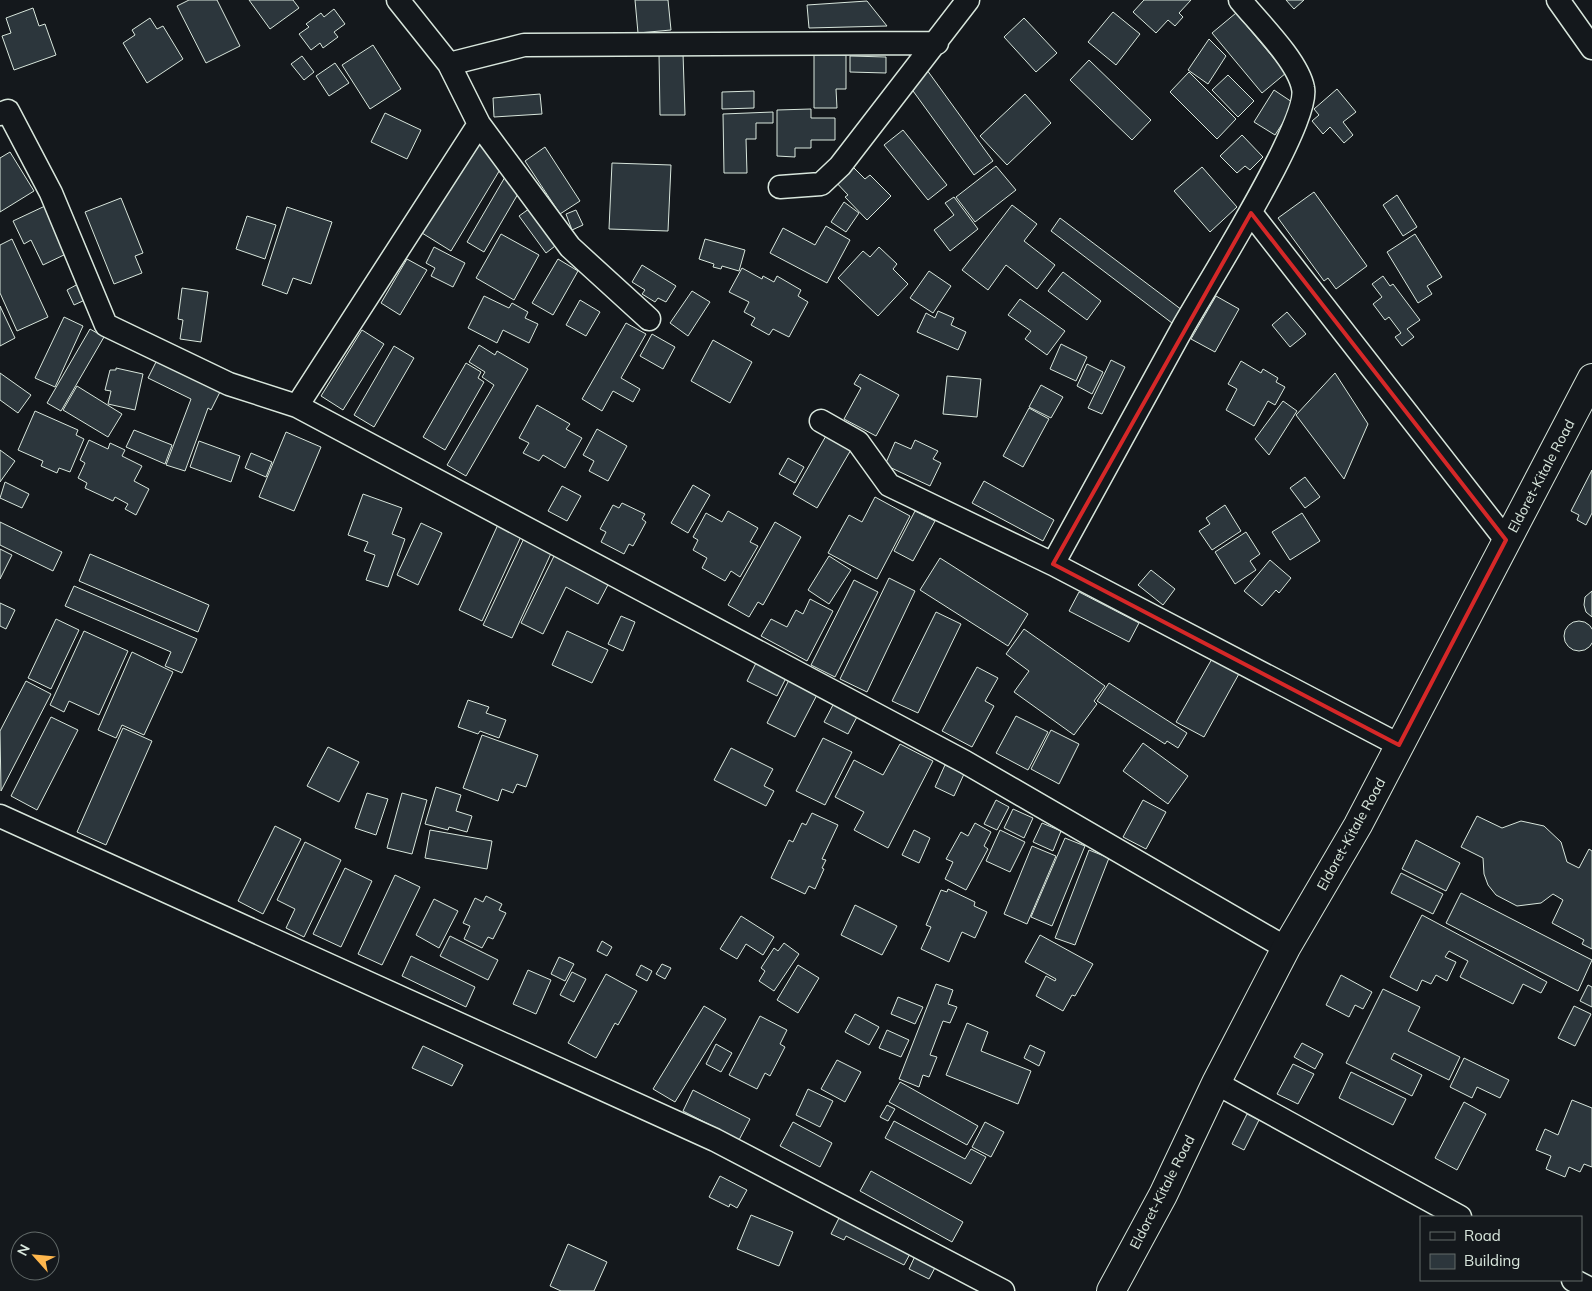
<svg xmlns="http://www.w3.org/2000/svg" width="1592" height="1291" font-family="Mulish,sans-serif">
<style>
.building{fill:#2c363c;stroke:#d8e6dc}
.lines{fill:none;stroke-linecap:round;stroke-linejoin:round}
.minor-casing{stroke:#d8e6dc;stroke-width:25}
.trunk-casing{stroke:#d8e6dc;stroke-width:30}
.minor{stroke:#14181c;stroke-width:22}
.trunk{stroke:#14181c;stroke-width:28}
.marked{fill:none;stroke:#d62828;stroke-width:4;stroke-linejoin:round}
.labels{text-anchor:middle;stroke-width:4;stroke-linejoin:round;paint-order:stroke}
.street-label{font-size:14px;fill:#d8e6dc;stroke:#14181c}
</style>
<rect width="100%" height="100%" fill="#14181c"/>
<path class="building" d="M189 0H217L240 46 206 63 177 6Z
M249 0H293L299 8 270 29Z
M635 0H668L671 30 638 33Z
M1144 0H1191L1179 13 1183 17 1175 26 1168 20 1156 33 1133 12Z
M1286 0H1304L1294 9Z
M867 1 887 26 809 28 807 5Z
M33 8 39 26 45 24 56 55 14 70 2 36 11 33 6 18Z
M334 9 345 24 334 32 338 37 323 48 320 43 311 50 299 34 309 27 306 24 321 13 324 17Z
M1113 12 1140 34 1116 65 1088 42Z
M1236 13 1286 73 1262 93 1212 33Z
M150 18 157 29 163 26 183 59 147 83 123 43 135 35 132 30Z
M1024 18 1057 53 1036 72 1004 37Z
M1209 39 1226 56 1208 84 1188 70Z
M373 45 401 89 370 109 342 65Z
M683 53 685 115H660L659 54Z
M814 55H846V89H836L837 108H814Z
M302 56 314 72 304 80 291 64Z
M850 56 886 57V73L850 72Z
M1089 60 1151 120 1132 140 1070 80Z
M335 63 349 83 329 96 316 76Z
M927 70 993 161 974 175 908 84Z
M1189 72 1236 119 1217 139 1170 92Z
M1228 75 1254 101 1238 117 1212 90Z
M1337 89 1356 112 1343 122 1353 135 1344 143 1330 127 1323 134 1312 121 1319 115 1314 109Z
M1274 90 1295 104 1275 135 1254 122Z
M754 91V108L722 109V92Z
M540 94 542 114 494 117 493 98Z
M1025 94 1051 123 1007 165 980 136Z
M811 109V118H835V140H811V148H795V157L777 156V110Z
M773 112V123H756V139H746L747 173H724L723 114Z
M385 113 421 130 407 159 371 142Z
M903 130 947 185 928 200 884 145Z
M1242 135 1263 157 1250 170 1245 166 1237 173 1220 156Z
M479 141 504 163 451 251 422 233Z
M545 147 580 201 560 214 525 161Z
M10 152 34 191 0 212V158Z
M612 163 671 165 668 231 609 229Z
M849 163 865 179 870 175 891 196 867 220 845 197 848 195 833 179Z
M996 166 1016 190 975 222 956 197Z
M1202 167 1237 207 1210 232 1174 191Z
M505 177 522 187 484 252 467 242Z
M1314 192 1367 266 1336 289 1328 278 1324 281 1278 218Z
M1397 195 1417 227 1403 236 1383 205Z
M954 197 978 229 950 251 934 230 954 215 945 203Z
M121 198 143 253 135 256 142 273 114 284 85 212Z
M844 202 859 213 846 232 831 222Z
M1012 205 1037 224 1024 241 1055 265 1037 289 1006 265 988 290 962 270Z
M45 206 68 253 43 265 31 240 24 244 13 221Z
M533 206 559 243 546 253 519 216Z
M287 207 332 222 311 284 293 278 287 294 262 285Z
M576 210 583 225 572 230 566 214Z
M247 216 276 225 265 259 236 249Z
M1060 218 1182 310 1172 323 1051 231Z
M826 226 850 240 827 283 770 253 783 228 815 245Z
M501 234 539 255 514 300 476 278Z
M1415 234 1442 277 1427 286 1432 294 1418 303 1387 252Z
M12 239 48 317 17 331 0 293V245Z
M705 239 745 250 739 271 722 266 721 269 713 267 714 264 699 259Z
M434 247 465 263 453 287 431 276 435 268 426 263Z
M879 247 897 264 893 269 908 284 878 316 838 278 863 251 870 257Z
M407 259 427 270 400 315 381 303Z
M558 259 578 271 553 315 532 303Z
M642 265 676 286 666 302 658 298 655 302 642 294 645 290 632 282Z
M742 268 762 279 763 276 774 282 777 276 801 290 798 296 808 302 789 337 773 329 769 335 751 325 755 318 744 312 749 302 729 292Z
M929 271 951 286 933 313 910 298Z
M1063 272 1101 301 1087 320 1048 291Z
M1383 276 1390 286 1393 284 1420 320 1407 329 1414 337 1402 346 1395 337 1401 333 1389 317 1385 320 1373 304 1382 297 1372 284Z
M78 284 85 300 74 305 67 290Z
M182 288 208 292 201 342 180 339 183 320 178 319Z
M692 291 710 302 688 336 670 323Z
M484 296 509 308 512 303 528 312 525 318 538 324 529 343 503 330 497 343 468 328Z
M1216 296 1239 309 1215 352 1191 339Z
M1020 299 1065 331 1047 355 1025 339 1031 331 1008 315Z
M580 300 600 312 586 336 566 325Z
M0 306 15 338 0 346Z
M938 311 954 318 951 325 966 332 958 350 917 332 926 313 935 318Z
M1287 312 1306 334 1290 347 1272 325Z
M64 317 83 326 55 387 35 378Z
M626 323 646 334 621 378 640 389 633 402 613 391 602 411 582 399Z
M90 329 104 337 61 411 47 403Z
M362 330 384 344 343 410 321 396Z
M652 334 675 347 663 369 640 356Z
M713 340 752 362 730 403 691 381Z
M1061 344 1087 357 1076 381 1050 369Z
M479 345 495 355 497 351 528 369 466 476 447 465 494 385 482 377 485 372 469 362Z
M394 346 414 358 374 427 354 415Z
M157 360 220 392 211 410 208 408 185 471 166 465 191 399 148 378Z
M1111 360 1125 367 1102 414 1088 408Z
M1241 361 1261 373 1263 369 1278 378 1276 382 1285 387 1275 405 1268 401 1254 426 1226 410 1237 389 1228 384Z
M466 363 481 372 478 378 484 382 445 450 423 437Z
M1087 364 1103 372 1092 394 1077 386Z
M116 368 143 374 135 410 108 404 111 391 105 390 110 370H116Z
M0 373 31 395 18 413 0 400Z
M1335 373 1368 424 1344 479 1296 415Z
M860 374 899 395 876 436 844 419 861 388 854 384Z
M947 376 981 379 977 417 943 414Z
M1041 385 1063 397 1051 418 1029 407Z
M77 386 122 414 108 437 63 410Z
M1283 401 1297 411 1269 455 1255 439Z
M537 405 570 424 566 429 582 438 565 468 543 455 539 461 523 453 529 443 519 438Z
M1029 408 1049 419 1023 467 1003 456Z
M35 411 78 430 76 435 84 439 70 472 59 468 57 473 41 466 43 461 18 450Z
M597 429 627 446 608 481 589 471 594 461 583 455Z
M134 430 172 445 165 464 126 447Z
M286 432 321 447 294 511 259 497Z
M827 434 852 448 817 508 793 494Z
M89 440 108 449 110 443 125 450 122 456 142 466 134 481 149 489 136 515 125 509 128 504 115 497 113 501 85 488 87 483 78 478 85 463 80 460Z
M915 440 938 451 933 459 941 463 930 486 885 465 895 442 911 449Z
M199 441 240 456 231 482 190 467Z
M0 450 15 461 0 482Z
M251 453 272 462 266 477 245 468Z
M788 458 804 467 795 483 779 474Z
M1592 470V513L1586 525 1577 520 1579 515 1571 511Z
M1305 477 1320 497 1305 508 1290 488Z
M984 481 1054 520 1043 541 972 503Z
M5 482 29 494 22 508 0 498Z
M693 485 710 495 688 533 671 523Z
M562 486 581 496 567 521 548 511Z
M363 494 402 508 392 534 405 539 388 587 366 580 375 555 364 551 368 542 348 535Z
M875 497 910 516 877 579 828 553 849 515 862 522Z
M622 503 645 514 642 519 646 522 633 546 629 544 624 554 601 542 606 532 600 529 613 505 619 508Z
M1225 505 1241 531 1212 550 1199 531 1210 524 1206 518Z
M728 511 758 528 750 542 758 546 740 577 731 571 725 581 702 568 707 558 693 550 698 540 693 537 706 513 722 522Z
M915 511 935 521 913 561 894 551Z
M1302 513 1320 541 1290 560 1272 532Z
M501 518 524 530 482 621 459 610Z
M0 522 62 552 53 571 0 545Z
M775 522 801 537 763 605 758 602 749 617 728 605Z
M421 523 442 533 418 585 397 575Z
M1246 532 1260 554 1250 561 1256 570 1235 584 1215 552Z
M526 534 554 547 512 638 483 625Z
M0 549 12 555 0 579Z
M90 554 209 605 198 632 79 581Z
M555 554 610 581 598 604 566 587 543 634 521 623Z
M829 556 851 570 829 604 808 590Z
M940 558 1028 614 1008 646 920 590Z
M1270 560 1291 578 1279 593 1276 590 1262 606 1244 591Z
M1151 570 1175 589 1163 605 1138 585Z
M889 578 915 591 867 692 840 679Z
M854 580 878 592 835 677 811 665Z
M74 586 197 639 182 673 165 666 171 652 65 606Z
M1592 591V617L1586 612 1584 605 1585 597Z
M1079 592 1139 623 1129 642 1069 611Z
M810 599 833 611 807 661 761 636 771 619 787 627 796 610 803 614Z
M0 603 15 610 6 629 0 626Z
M936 612 961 624 918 713 892 701Z
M621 616 635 622 623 651 608 644Z
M56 619 79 630 51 689 28 678Z
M1564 636a15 15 0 1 1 30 0a15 15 0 1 1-30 0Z
M1024 629 1105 686 1094 701 1097 704 1074 735 1014 692 1029 671 1006 654Z
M84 631 128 651 99 715 69 701 64 712 50 705Z
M567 631 608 650 592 683 552 665Z
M132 652 173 672 144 735 122 725 116 738 98 730Z
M1213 657 1240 672 1204 737 1176 722Z
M757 661 787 676 777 696 747 681Z
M977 667 998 678 985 701 994 706 972 747 942 731Z
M791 676 819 691 795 737 767 723Z
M26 681 51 694 1 791 0 731Z
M1109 683 1187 733 1178 748 1167 741 1165 744 1097 701Z
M468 700 489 707 486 713 506 720 499 738 480 731 478 734 458 727Z
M834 703 858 715 848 734 824 722Z
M1016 716 1048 732 1028 770 996 753Z
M51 717 78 730 37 810 11 796Z
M123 728 152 741 106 845 77 832Z
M1051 730 1079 744 1059 784 1031 769Z
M482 735 538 755 526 787 517 784 513 793 502 789 498 801 463 788Z
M823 738 852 752 825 805 796 791Z
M1143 743 1188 776 1168 804 1123 771Z
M900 744 933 761 888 848 854 830 864 812 835 797 854 760 883 775Z
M328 747 359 762 339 802 307 786Z
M731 748 773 769 764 786 774 791 766 806 714 780Z
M945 765 964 774 954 796 935 787Z
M436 787 461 795 456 811 472 816 467 832 449 827 448 830 425 824Z
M367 793 388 799 376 835 355 828Z
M402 793 427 800 412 854 387 848Z
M996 800 1009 807 997 830 984 824Z
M1143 800 1166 812 1146 849 1123 837Z
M1013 809 1033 818 1024 838 1004 828Z
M812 813 838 825 822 859 826 860 822 868 824 869 815 889 809 886 805 894 771 878 789 840 793 842 802 823 806 825Z
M1477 816 1502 828 1521 821 1544 826 1561 842 1567 862 1579 868 1589 849 1592 851V949L1582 944 1584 940 1552 923 1563 900 1553 894 1541 903 1517 906 1496 895 1488 885 1484 874 1483 858 1461 847Z
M975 823 991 832 984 846 988 849 966 890 945 879 953 862 946 859 961 832 968 836Z
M1042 823 1061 831 1053 851 1033 842Z
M275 826 301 839 263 914 238 901Z
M430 830 492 841 487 869 425 858Z
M914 830 930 838 919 863 902 855Z
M1000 830 1025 842 1010 872 986 861Z
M1065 838 1085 846 1052 926 1031 917Z
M1416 840 1460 863 1446 891 1402 869Z
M305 842 341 860 304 937 286 928 295 909 277 900Z
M1032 846 1056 856 1027 924 1004 914Z
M1089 850 1109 858 1075 945 1055 938Z
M345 868 372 881 341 947 313 934Z
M1401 873 1443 894 1433 914 1391 893Z
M395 875 420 887 382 965 358 954Z
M948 889 975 902 974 906 987 912 975 938 962 932 949 962 921 949 931 927 926 925 941 890 947 892Z
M1461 893 1592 960 1578 991 1446 923Z
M486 896 502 904 499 910 506 913 493 939 488 937 482 948 464 939 470 926 463 923 475 898 483 902Z
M434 899 458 911 439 948 416 935Z
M855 905 897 926 882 955 841 935Z
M1422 915 1547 982 1541 993 1523 984 1513 1004 1460 977 1468 961 1449 951 1445 957 1456 962 1447 981 1436 975 1431 984 1422 980 1417 991 1390 977Z
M741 916 774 937 763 955 746 944 737 959 720 949Z
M1040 935 1093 964 1075 996 1072 995 1063 1011 1036 996 1046 976 1055 981 1056 979 1025 962Z
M450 936 498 960 488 980 440 956Z
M602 941 612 947 607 956 597 951Z
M784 943 799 954 774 991 759 981 765 971 761 968 774 948 778 951Z
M411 956 475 987 466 1007 402 976Z
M559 957 574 964 565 981 551 974Z
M662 964 671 968 665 979 656 974Z
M641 965 652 971 647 981 636 975Z
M798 965 819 978 798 1013 777 1000Z
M528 970 551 980 536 1014 513 1004Z
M572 972 586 979 574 1002 560 995Z
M606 974 637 991 618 1025 615 1023 596 1058 568 1043Z
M1341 975 1372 992 1363 1009 1355 1005 1349 1017 1326 1005Z
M936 984 953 990 948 1004 957 1007 950 1023 943 1021 930 1055 937 1057 929 1077 923 1075 919 1087 899 1079Z
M1588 985 1592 987V1007L1580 1001Z
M1383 989 1420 1007 1408 1031 1460 1057 1449 1080 1394 1053 1391 1059 1422 1075 1412 1096 1346 1063Z
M898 997 923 1007 915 1024 891 1014Z
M704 1006 726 1019 675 1102 653 1089Z
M1574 1006 1591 1014 1575 1046 1558 1038Z
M855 1014 879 1027 869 1045 845 1032Z
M760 1016 787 1030 780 1044 785 1047 770 1076 765 1073 757 1089 729 1075Z
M967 1023 988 1032 981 1051 1031 1071 1018 1104 946 1075Z
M887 1030 909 1040 901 1057 879 1048Z
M1302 1043 1323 1054 1315 1069 1294 1057Z
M716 1044 732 1053 721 1072 706 1064Z
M1030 1045 1045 1052 1039 1066 1024 1058Z
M423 1046 463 1065 452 1086 412 1068Z
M1464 1058 1509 1080 1500 1098 1477 1087 1472 1098 1450 1087Z
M837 1060 861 1072 845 1102 821 1089Z
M1293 1064 1314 1074 1298 1104 1277 1094Z
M1351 1072 1406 1099 1393 1125 1339 1098Z
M900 1082 978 1126 967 1145 889 1102Z
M808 1089 833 1101 820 1127 796 1115Z
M693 1090 750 1119 739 1140 683 1111Z
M1572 1100 1592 1108V1167L1584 1164 1580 1172 1569 1167 1565 1177 1546 1169 1551 1156 1536 1150 1545 1129 1558 1135Z
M1464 1102 1486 1114 1457 1170 1435 1158Z
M887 1105 895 1109 888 1121 880 1117Z
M1247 1114 1259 1120 1244 1150 1232 1144Z
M894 1121 965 1159 971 1149 986 1157 971 1184 885 1138Z
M793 1122 832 1143 820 1167 780 1146Z
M985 1122 1004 1132 991 1157 972 1147Z
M871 1171 963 1222 952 1242 860 1191Z
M720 1176 747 1190 737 1208 730 1204 729 1207 709 1197Z
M751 1215 793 1232 779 1266 737 1249Z
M840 1216 911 1252 904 1265 846 1236 844 1240 831 1234Z
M568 1244 607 1262 594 1291H561L550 1286Z
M916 1254 937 1264 929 1279 909 1269Z"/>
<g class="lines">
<g class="minor-casing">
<path id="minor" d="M398 0 449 64 524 45 937 43
M1558 0 1592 48
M0 114 8 111 51 193 106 325 229 384 297 406 965 762 1286 948
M479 124 570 247 649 319
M780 187 821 184 840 166 968 0
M1251 213 1506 540
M297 406 479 124 449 64
M821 421 858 442 889 485 1053 564 1399 745
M1053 564C1096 486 1139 407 1182 329 1203 291 1311 122 1303 88 1298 61 1258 22 1240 0
M0 816 715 1140 1003 1291
M1216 1083 1460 1217
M1573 1280 1592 1290"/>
</g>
<g class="trunk-casing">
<path id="trunk" d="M1111 1291 1163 1195 1216 1083 1286 948 1358 825 1592 378"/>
</g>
<use href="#minor" class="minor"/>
<use href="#trunk" class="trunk"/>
</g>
<path class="marked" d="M1251 213 1506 540 1399 745 1053 564Z"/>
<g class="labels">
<g class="street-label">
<text transform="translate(1541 476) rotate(-62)" y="5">Eldoret-Kitale Road</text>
<text transform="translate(1351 834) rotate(-61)" y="5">Eldoret-Kitale Road</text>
<text transform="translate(1162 1192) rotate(-63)" y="5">Eldoret-Kitale Road</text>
</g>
</g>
<rect x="1420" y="1216" width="162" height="65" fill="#14181c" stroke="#626a69"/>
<rect x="1430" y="1232" width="25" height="8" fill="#14181c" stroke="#626a69"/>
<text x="1464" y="1241" font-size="15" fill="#d8e6dc">Road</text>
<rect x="1430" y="1254" width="25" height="15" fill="#2c363c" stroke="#626a69"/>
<text x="1464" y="1266" font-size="15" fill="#d8e6dc">Building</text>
<g transform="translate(35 1256) rotate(297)"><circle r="24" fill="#14181c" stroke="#626a69"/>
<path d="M0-4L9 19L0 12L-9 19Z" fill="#ffb74d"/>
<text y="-8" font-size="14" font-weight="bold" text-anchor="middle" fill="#d8e6dc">N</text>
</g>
</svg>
